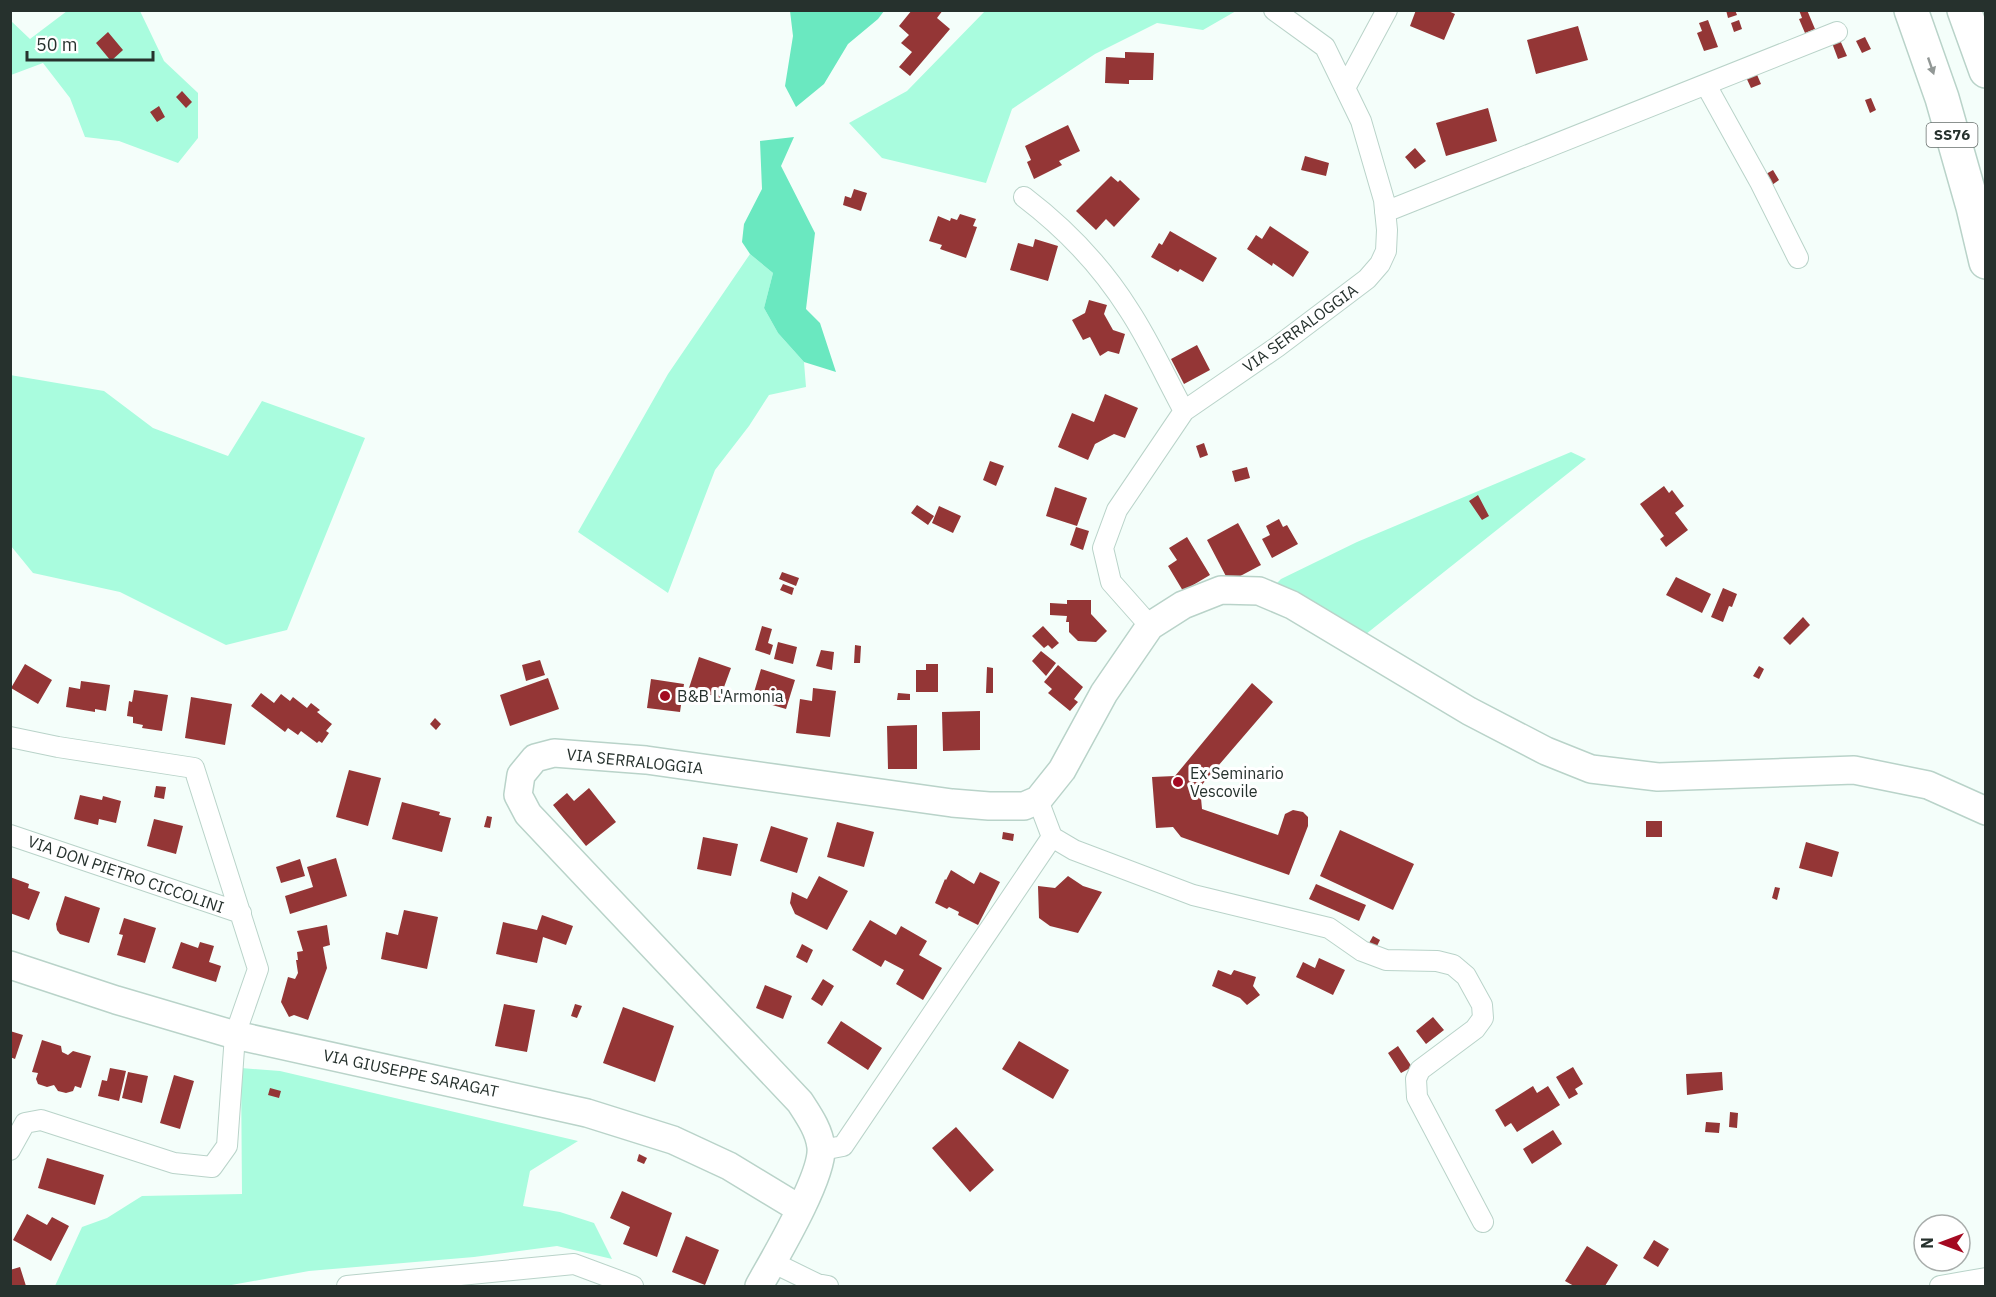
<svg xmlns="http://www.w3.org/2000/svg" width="1996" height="1297" font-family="'IBM Plex Sans',sans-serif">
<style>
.green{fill:#a9fcde}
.forest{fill:#6ae8c0}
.building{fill:#943636}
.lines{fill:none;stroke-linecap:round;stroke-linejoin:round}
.street-casing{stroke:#b9d3c9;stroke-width:22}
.secondary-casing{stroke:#b9d3c9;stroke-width:30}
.highway-casing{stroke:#b9d3c9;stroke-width:36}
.street{stroke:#fff;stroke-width:20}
.secondary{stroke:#fff;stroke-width:27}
.highway{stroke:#fff;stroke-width:33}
.oneway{fill:#929896}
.poi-dot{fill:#a40921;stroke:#fff;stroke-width:2}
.labels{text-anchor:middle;stroke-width:6;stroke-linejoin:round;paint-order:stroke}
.shield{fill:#fff;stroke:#676f6c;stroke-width:1.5}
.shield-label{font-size:15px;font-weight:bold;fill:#26312d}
.street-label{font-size:16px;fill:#26312d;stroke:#fff}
.poi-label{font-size:16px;fill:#26312d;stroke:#fff;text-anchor:start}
</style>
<rect width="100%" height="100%" fill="#f4fefa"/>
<path class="green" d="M67 11H140L164 61 198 93V138L178 163 119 141 85 137 70 98 43 63 11 75 10 20 30 39Z
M985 11V10L1236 11 1203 30 1157 23 1095 54 1012 109 986 183 882 158 849 123 907 91Z
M750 254 773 273 764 308 778 333 804 362 806 387 769 395 749 426 715 470 668 593 578 532 668 374Z
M10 375 104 391 153 428 228 456 262 401 365 438 287 630 226 645 120 592 33 573 11 546Z
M1571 452 1586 459 1361 638 1270 590 1281 579 1357 542Z
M241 1068 280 1071 578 1141 530 1171 523 1206 560 1212 594 1223 612 1259 557 1246 474 1257 309 1271 226 1286H55L82 1227 107 1218 142 1196 242 1194Z"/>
<path class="forest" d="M821 11H884L878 19 848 44 824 84 796 107 785 86 793 36 790 11Z
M794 137 781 166 815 233 806 309 820 323 836 372 804 362 778 333 764 308 773 273 750 254 742 242 744 224 762 189 760 141Z"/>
<path class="building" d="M912 10H928L930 12 932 10H943L937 18 950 29 910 76 899 67 912 52 901 43 909 35 899 26Z
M1416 10H1446L1455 14 1444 40 1410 26Z
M1726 10H1735L1737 15 1728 18Z
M1799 10H1807L1815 29 1805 33 1799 19 1802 18Z
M1708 20 1718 47 1704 51 1697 33 1702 31 1699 23Z
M1739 20 1742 29 1734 32 1731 23Z
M1578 26 1588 60 1536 74 1527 40Z
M108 32 123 50 111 61 96 43Z
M1865 37 1871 49 1862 53 1856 41Z
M1840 40 1847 56 1838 59 1832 43Z
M1125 52 1154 53 1153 80H1129V84L1105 83 1106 57 1125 58Z
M1755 70 1761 84 1751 88 1745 75Z
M182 91 192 102 186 108 176 97Z
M1871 98 1876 110 1870 113 1865 100Z
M159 106 165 117 157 122 150 112Z
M1488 108 1497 141 1446 156 1436 123Z
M1068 125 1080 151 1059 161 1062 165 1034 179 1027 162 1031 160 1025 146Z
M1415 148 1426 161 1415 169 1405 157Z
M1305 156 1329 163 1326 176 1301 170Z
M1773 170 1779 180 1772 185 1766 174Z
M1111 176 1118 182 1120 180 1140 199 1114 227 1106 219 1096 230 1076 211Z
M854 189 867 193 861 211 843 205 845 196 851 198Z
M960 214 976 219 973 226 977 227 966 258 940 249 942 245 929 241 938 216 950 221 951 218 957 220Z
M1270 226 1309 252 1293 277 1273 263 1272 266 1247 249 1256 235 1262 239Z
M1170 231 1217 258 1203 282 1180 269 1178 272 1151 257 1159 243 1162 245Z
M1035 239 1058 246 1048 281 1010 270 1018 243 1033 247Z
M1089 300 1107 305 1104 314 1113 330 1125 334 1119 354 1108 351 1100 356 1090 337 1083 340 1072 320 1085 313Z
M1197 345 1210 370 1184 384 1171 359Z
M1105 394 1138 408 1125 438 1114 434 1095 444 1088 460 1058 447 1072 413 1094 422Z
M1204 443 1208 455 1200 458 1196 446Z
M990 461 1004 466 996 486 983 480Z
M1247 467 1250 478 1235 482 1232 471Z
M1664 486 1669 493 1672 490 1684 506 1675 513 1688 530 1666 547 1660 539 1664 536 1640 504Z
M1055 487 1087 498 1077 526 1046 516Z
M1478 495 1489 516 1482 520 1469 501Z
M917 505 934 516 928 525 911 513Z
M939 506 961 516 953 533 932 523Z
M1279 519 1283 527 1287 525 1298 544 1272 558 1262 539 1270 535 1266 526Z
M1238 523 1261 565 1229 582 1207 540Z
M1076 527 1089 531 1083 550 1070 545Z
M1187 537 1210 575 1183 591 1168 566 1177 560 1169 548Z
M782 572 799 578 796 586 779 579Z
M1676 577 1711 594 1702 613 1666 595Z
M783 584 794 588 792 595 780 590Z
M1723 588 1737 594 1732 607 1729 606 1723 622 1711 617Z
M1067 600H1091V614L1107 631 1096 642 1078 641 1069 632V622H1066L1067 616 1050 615V603L1067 604Z
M1803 617 1810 625 1790 645 1783 638Z
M762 626 772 629 768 643 773 645 770 655 755 650Z
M1043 626 1059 643 1052 649 1048 645 1044 648 1032 636Z
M778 642 797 647 793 664 774 659Z
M855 645 861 646 860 663H854Z
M821 650 834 652 832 670 816 666Z
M1041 651 1056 663 1046 676 1032 661Z
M699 657 731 668 720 698 689 688Z
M540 660 545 675 526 681 522 665Z
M25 664 52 680 38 704 11 688Z
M926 664H938V692H916V670H926Z
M1058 665 1083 687 1074 699 1078 702 1070 711 1048 693 1052 689 1044 682Z
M1759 666 1764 669 1759 679 1753 676Z
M987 667 993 668V693H986Z
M761 669 795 680 786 709 752 699Z
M548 678 559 709 510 726 500 695Z
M651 679 684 684 680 712 647 708Z
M81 681 110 685 106 711 95 709V712L66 707 69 687 80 689Z
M1252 683 1273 702 1200 787 1202 809 1278 835 1285 814 1293 810 1303 812 1308 817V826L1289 875 1181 837 1173 827 1156 828 1152 777 1175 776Z
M813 688 836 691 830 737 796 733 800 699 812 701Z
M134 690 168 695 162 731 142 728 143 725 133 723V717L127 716 129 701 132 702Z
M261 693 274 703 281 694 290 701 293 697 307 708 311 703 320 710 317 712 332 724 326 731 329 733 322 743 319 741 317 743 301 731 298 735 288 728 285 732 251 706Z
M898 693 910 694V700H897Z
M191 697 232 704 225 745 185 738Z
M980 711V750L943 751 942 712Z
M435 718 441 724 436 730 430 724Z
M917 725V769H888L887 726Z
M349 770 381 778 368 826 336 817Z
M156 786 166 787 164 799 154 797Z
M589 788 616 822 586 846 553 805 567 793 574 801Z
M80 795 102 800 103 796 121 801 116 823 99 819 98 825 74 819Z
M402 802 440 812 439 815 451 818 442 852 392 839Z
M487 816 492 817 490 828 484 827Z
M154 819 183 826 176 854 147 846Z
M1646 821H1662V837H1646Z
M837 822 874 832 864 867 827 857Z
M771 826 808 838 797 873 760 861Z
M1340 830 1414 864 1393 910 1320 876Z
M1003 832 1014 834 1013 841 1002 839Z
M703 837 738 844 731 876 697 869Z
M1806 842 1839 852 1832 877 1799 868Z
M336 858 347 896 290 914 285 896 313 887 307 867Z
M300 859 305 876 281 883 276 867Z
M951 870 974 884 980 872 1000 882 978 925 958 915 959 912 949 907 947 909 935 903 945 879 946 880Z
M819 876 848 891 827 930 795 914 790 903 792 892 807 899Z
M1068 876 1083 886 1102 892 1078 933 1050 926 1039 918 1038 886 1055 888Z
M10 877 29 884 28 888 40 892 29 920 10 913Z
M1316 884 1366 905 1359 921 1309 899Z
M1775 887 1780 888 1777 900 1772 898Z
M65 896 100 908 89 943 60 934 57 930 56 924Z
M404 910 438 917 427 969 381 959 386 932 398 935Z
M542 915 573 926 566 945 543 937 537 963 496 954 503 922 537 930Z
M124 918 156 928 145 963 117 955 123 935 119 934Z
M870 920 896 935 901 926 927 941 919 955 942 968 923 1000 896 984 904 970 885 960 881 967 852 950Z
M327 925 330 945 323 947 327 968 308 1020 294 1015 289 1017 281 1002 288 977 295 979 298 973 296 960H298L297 952 303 951 297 931Z
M1373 936 1380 940 1376 948 1369 943Z
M181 942 198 948 200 942 214 946 209 962 221 966 216 982 172 968Z
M802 944 813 950 807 963 796 957Z
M1319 958 1345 970 1333 995 1296 977 1303 962 1315 968Z
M1218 970 1231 975 1234 970 1256 977 1253 986 1260 995 1247 1005 1240 998 1212 986Z
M823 979 834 986 822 1006 811 999Z
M765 985 792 996 783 1019 756 1008Z
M504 1004 535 1010 527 1052 495 1046Z
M575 1004 582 1006 577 1018 571 1016Z
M623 1007 674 1026 655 1082 603 1063Z
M1433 1017 1444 1030 1426 1044 1416 1031Z
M841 1021 882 1048 868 1070 827 1043Z
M10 1031 23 1035 15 1059 10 1057Z
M42 1040 61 1046 62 1052 68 1055 73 1051 91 1056 81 1088 75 1086 73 1091 66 1093 58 1091 54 1085 47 1087 38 1084 36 1079 38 1073 32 1072Z
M1019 1041 1069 1070 1053 1099 1002 1069Z
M1398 1046 1412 1067 1401 1073 1388 1053Z
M1573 1067 1583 1084 1575 1089 1578 1094 1569 1099 1556 1077Z
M110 1068 126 1071 119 1101 98 1096 102 1080 107 1081Z
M128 1072 148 1076 142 1103 122 1098Z
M1722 1072 1723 1090 1687 1095 1686 1074Z
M174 1075 194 1081 180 1129 160 1123Z
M1533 1086 1537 1093 1548 1086 1560 1105 1517 1132 1511 1123 1505 1127 1495 1110Z
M270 1088 281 1091 279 1098 268 1095Z
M1730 1112 1738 1113 1737 1128 1729 1127Z
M1706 1122 1720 1123 1719 1133 1705 1132Z
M956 1127 994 1170 970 1192 932 1148Z
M1553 1130 1562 1144 1532 1164 1523 1149Z
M639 1154 647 1158 644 1164 637 1161Z
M47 1158 104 1175 95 1205 38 1188Z
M622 1191 672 1213 657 1257 623 1244 630 1227 610 1218Z
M27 1214 47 1225 52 1217 69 1226 51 1261 13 1240Z
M686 1236 719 1250 705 1285 672 1272Z
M1654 1240 1669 1249 1658 1267 1643 1258Z
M1587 1246 1618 1265 1605 1286H1574L1565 1281Z
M20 1267 26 1286H10V1270Z"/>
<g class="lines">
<g class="street-casing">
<path id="street" d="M1706 85 1761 184 1798 258
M1345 88 1387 10
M1024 197C1066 229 1100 264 1129 310 1150 342 1166 378 1184 411
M1385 212 1837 32
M1150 626 1111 582 1103 548 1117 510 1184 411 1277 347 1367 279 1380 264 1386 251 1387 230 1384 200 1361 121 1325 47 1274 10
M10 737 58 747 194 768 258 969 235 1035 227 1146 212 1167 174 1163 41 1120 25 1123 10 1150
M1038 800 1052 837 1074 850 1193 895 1329 928 1362 951 1386 960 1437 961 1453 965 1466 976 1482 1005 1483 1018 1475 1029 1420 1070 1416 1079 1417 1097 1483 1222
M10 835 241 913
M822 1150 843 1146 1052 837
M772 1262 817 1284 828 1286
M347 1286 574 1264 633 1286
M1940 1286 1986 1278"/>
</g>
<g class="secondary-casing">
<path id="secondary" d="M10 965 116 1000 235 1035 587 1113 673 1140 729 1166 800 1209
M759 1286C774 1259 824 1176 821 1147 819 1130 809 1116 800 1102L528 814 518 795 521 775 535 758 554 753 646 760 952 803 989 806H1024L1038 800 1062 770 1104 693 1150 626 1183 605 1221 590 1259 591 1292 605 1469 711 1546 751 1591 769 1658 777 1854 770 1928 785 1986 811"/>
</g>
<g class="highway-casing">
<path id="highway" d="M1911 10 1942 98 1973 207 1986 262
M1964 10 1986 71"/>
</g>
<use href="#street" class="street"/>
<use href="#secondary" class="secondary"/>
<use href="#highway" class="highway"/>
</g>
<defs><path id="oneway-solid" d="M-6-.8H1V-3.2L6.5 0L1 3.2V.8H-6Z" transform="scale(1.5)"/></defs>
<use class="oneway" href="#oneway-solid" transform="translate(1931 66) rotate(71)"/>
<g class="poi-dot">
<circle cx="665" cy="696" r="6"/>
<circle cx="1178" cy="782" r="6"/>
</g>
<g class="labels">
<rect class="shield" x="1926.5" y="123" width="51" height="24" rx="4.5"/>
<g class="shield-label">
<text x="1952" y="140">SS76</text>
</g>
<g class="street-label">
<text transform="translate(1300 328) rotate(-36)" y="6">VIA SERRALOGGIA</text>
<text transform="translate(635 761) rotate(6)" y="6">VIA SERRALOGGIA</text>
<text transform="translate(126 874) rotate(19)" y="6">VIA DON PIETRO CICCOLINI</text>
<text transform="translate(411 1073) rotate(12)" y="6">VIA GIUSEPPE SARAGAT</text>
</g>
<g class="poi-label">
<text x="677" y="702">B&amp;B L'Armonia</text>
<text x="1190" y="779">Ex Seminario<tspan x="1190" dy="18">Vescovile</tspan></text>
</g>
</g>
<rect width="1996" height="1297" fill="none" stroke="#26312d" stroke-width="24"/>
<g transform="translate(1942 1243) rotate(270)"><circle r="28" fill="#ffffff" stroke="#a8adab" stroke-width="1.5"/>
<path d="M0-4.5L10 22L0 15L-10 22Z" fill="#a40921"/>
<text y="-9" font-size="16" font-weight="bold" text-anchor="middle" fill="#26312d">N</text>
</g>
<path d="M27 51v9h126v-9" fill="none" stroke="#26312d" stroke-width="3"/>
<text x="36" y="51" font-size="18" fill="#26312d" stroke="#ffffff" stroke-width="4.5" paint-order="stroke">50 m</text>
</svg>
